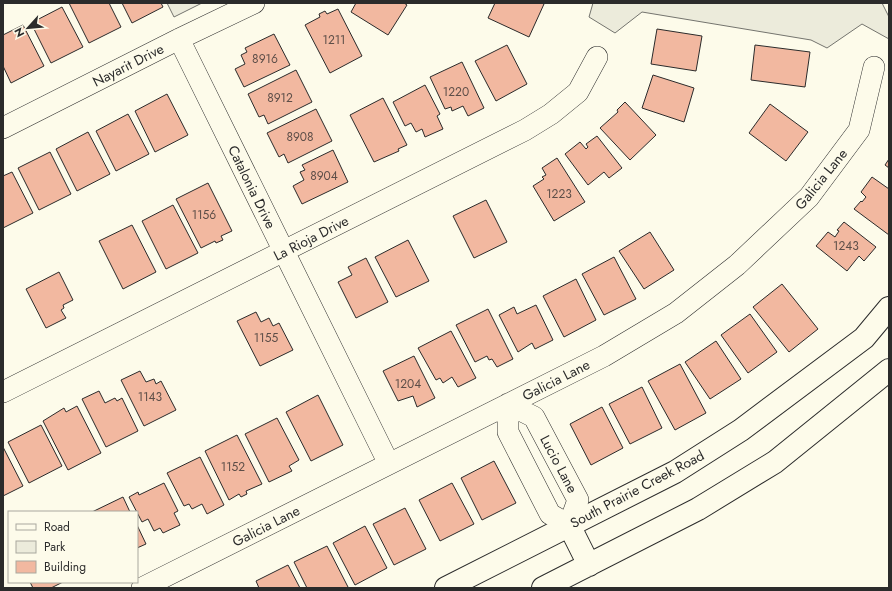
<svg xmlns="http://www.w3.org/2000/svg" width="892" height="591" font-family="Jost,sans-serif">
<style>
.green{fill:#ecebdb;stroke:#74746e}
.building{fill:#f2b8a0;stroke:#2b2b2b}
.lines{fill:none;stroke-linecap:round;stroke-linejoin:round}
.minor-casing{stroke:#2b2b2b;stroke-width:22}
.major-casing{stroke:#2b2b2b;stroke-width:24}
.minor{stroke:#fdfbea;stroke-width:21}
.major{stroke:#fdfbea;stroke-width:22}
.labels{text-anchor:middle;stroke-width:3;stroke-linejoin:round;paint-order:stroke}
.number-label{font-size:12px;fill:#5d4e48}
.street-label{font-size:14px;fill:#2b2b2b;stroke:#fdfbea}
</style>
<rect width="100%" height="100%" fill="#fdfbea"/>
<path class="green" d="M167 3H202L174 17Z
M593 3H882L889 17V39L862 24 827 48 811 40 642 12 615 33 589 17Z"/>
<path class="building" d="M69 3H109L121 27 89 43Z
M122 3H161L163 7 132 23Z
M356 3H404L407 5 388 35 351 12Z
M495 3H541L544 4 529 37 488 18Z
M62 7 83 47 51 63 31 23Z
M338 9 362 56 330 73 305 25 320 17 319 14 325 11 327 14Z
M23 25 44 66 11 83 3 66V35Z
M657 29 702 36 696 71 651 64Z
M274 34 290 65 244 87 235 69 245 64 241 55 247 52 245 48Z
M507 45 527 84 496 101 475 61Z
M755 45 810 52 805 87 751 80Z
M462 62 484 108 468 116 463 106 452 111 451 107 445 109 430 77Z
M296 70 312 102 268 124 264 115 259 117 248 94Z
M653 75 694 88 684 122 642 108Z
M425 85 440 114 437 116 443 129 425 137 422 129 416 132 411 123 405 126 393 102Z
M167 94 188 135 155 152 135 111Z
M383 98 407 145 398 149 399 151 374 162 350 115Z
M625 102 656 135 630 160 600 128 618 112 617 110Z
M770 104 808 132 786 161 749 133Z
M316 109 332 141 288 163 284 154 279 157 267 133Z
M128 114 149 154 116 171 96 131Z
M88 132 110 174 77 191 56 149Z
M597 136 622 168 609 178 604 172 588 185 565 154 580 142 586 149 588 147 586 144Z
M333 150 348 182 302 204 293 186 304 180 300 172 305 170 302 165Z
M50 152 71 194 39 210 18 168Z
M557 158 585 202 554 221 533 186 544 179 542 177 546 175 542 168Z
M889 159V168L885 165Z
M12 172 33 213 3 228V176Z
M872 177 889 189V235L854 209 861 201 862 202 866 197 861 192Z
M208 183 232 231 221 236 223 240 216 243 215 241 201 248 176 199Z
M486 200 507 242 474 258 453 216Z
M173 205 198 253 166 269 142 221Z
M844 222 876 247 864 261 859 256 847 271 816 246 828 232 835 237 839 231 837 230Z
M132 225 156 272 123 289 99 241Z
M650 232 674 270 644 289 619 251Z
M408 240 429 281 396 297 375 257Z
M614 257 636 299 604 315 582 274Z
M366 258 388 302 356 318 338 282 352 275 348 267Z
M59 272 73 300 63 305 64 308 61 310 66 318 46 328 26 289Z
M576 279 596 320 564 337 543 296Z
M782 284 818 329 789 352 753 307Z
M536 305 553 340 535 349 532 343 518 352 499 315 514 307 517 314Z
M488 309 513 359 497 367 492 359 489 360 487 356 475 362 456 325Z
M256 312 261 322 269 318 273 326 279 323 293 350 260 366 237 321Z
M750 314 777 352 748 373 721 335Z
M451 331 476 378 458 387 452 377 443 383 440 378 436 380 418 348Z
M716 341 741 379 710 399 685 362Z
M414 356 435 398 417 407 413 396 398 401 383 371Z
M680 364 706 413 675 430 648 381Z
M140 371 146 382 154 379 156 384 161 381 176 410 144 426 121 380Z
M642 387 662 428 630 444 609 404Z
M99 391 105 403 115 398 117 401 122 398 138 431 106 447 82 399Z
M318 395 343 445 311 461 286 412Z
M77 406 101 453 68 470 43 421 64 408 66 412Z
M602 407 623 448 591 465 570 424Z
M277 418 299 460 289 466 292 471 269 482 245 434Z
M41 425 62 466 29 483 8 442Z
M237 435 262 484 246 491 247 494 241 497 239 494 229 500 205 451Z
M3 447 23 486 3 496Z
M200 457 224 505 207 514 202 504 192 509 189 504 184 506 167 473Z
M494 461 516 503 482 520 461 478Z
M164 483 178 511 174 513 180 525 163 533 160 528 154 531 148 519 142 522 129 497 138 492 139 495Z
M452 483 474 524 440 541 419 500Z
M123 497 130 512H92Z
M405 508 426 549 394 565 373 524Z
M137 525 146 544 137 548Z
M365 526 387 568 355 585 333 543Z
M327 546 348 587 347 588H307L294 562Z
M288 565 300 588H259L256 581Z
M30 582H63L51 588H33Z"/>
<g class="lines">
<g class="minor-casing">
<path id="minor" d="M179 39 389 464
M3 128 179 39 254 3
M3 392 525 130 551 114 578 92 597 57
M508 404 534 417 578 500 569 525 550 514 508 432Z
M142 588 604 356 676 313 737 265 809 197 859 130 874 67"/>
</g>
<g class="major-casing">
<path id="major" d="M569 525 589 565
M446 588 675 472 741 430 864 338 889 308
M543 588 698 509 775 462 889 370"/>
</g>
<use href="#minor" class="minor"/>
<use href="#major" class="major"/>
</g>
<g class="labels">
<g class="number-label">
<text x="334" y="44">1211</text>
<text x="265" y="63">8916</text>
<text x="456" y="96">1220</text>
<text x="280" y="102">8912</text>
<text x="300" y="141">8908</text>
<text x="324" y="180">8904</text>
<text x="559" y="198">1223</text>
<text x="204" y="219">1156</text>
<text x="846" y="250">1243</text>
<text x="266" y="342">1155</text>
<text x="408" y="388">1204</text>
<text x="150" y="401">1143</text>
<text x="233" y="471">1152</text>
</g>
<g class="street-label">
<text transform="translate(128 65) rotate(-27)" y="5">Nayarit Drive</text>
<text transform="translate(821 179) rotate(-51)" y="5">Galicia Lane</text>
<text transform="translate(252 187) rotate(64)" y="5">Catalonia Drive</text>
<text transform="translate(311 238) rotate(-27)" y="5">La Rioja Drive</text>
<text transform="translate(556 380) rotate(-27)" y="5">Galicia Lane</text>
<text transform="translate(559 464) rotate(62)" y="5">Lucio Lane</text>
<text transform="translate(637 489) rotate(-28)" y="5">South Prairie Creek Road</text>
<text transform="translate(266 526) rotate(-27)" y="5">Galicia Lane</text>
</g>
</g>
<rect width="892" height="591" fill="none" stroke="#2b2b2b" stroke-width="8"/>
<rect x="8" y="511" width="130" height="72" fill="#fdfbea" stroke="#a9a89e"/>
<rect x="16" y="524" width="20" height="6" fill="#fdfbea" stroke="#a9a89e"/>
<text x="44" y="531" font-size="12" fill="#2b2b2b">Road</text>
<rect x="16" y="541" width="20" height="12" fill="#ecebdb" stroke="#a9a89e"/>
<text x="44" y="551" font-size="12" fill="#2b2b2b">Park</text>
<rect x="16" y="561" width="20" height="12" fill="#f2b8a0" stroke="#a9a89e"/>
<text x="44" y="571" font-size="12" fill="#2b2b2b">Building</text>
<g transform="translate(28 28) rotate(243)" stroke="#fdfbea" stroke-width="3" paint-order="stroke">
<path d="M0-3L7 15L0 10L-7 15Z" fill="#2b2b2b"/>
<text y="-6" font-size="11" font-weight="bold" text-anchor="middle" fill="#2b2b2b">N</text>
</g>
</svg>
